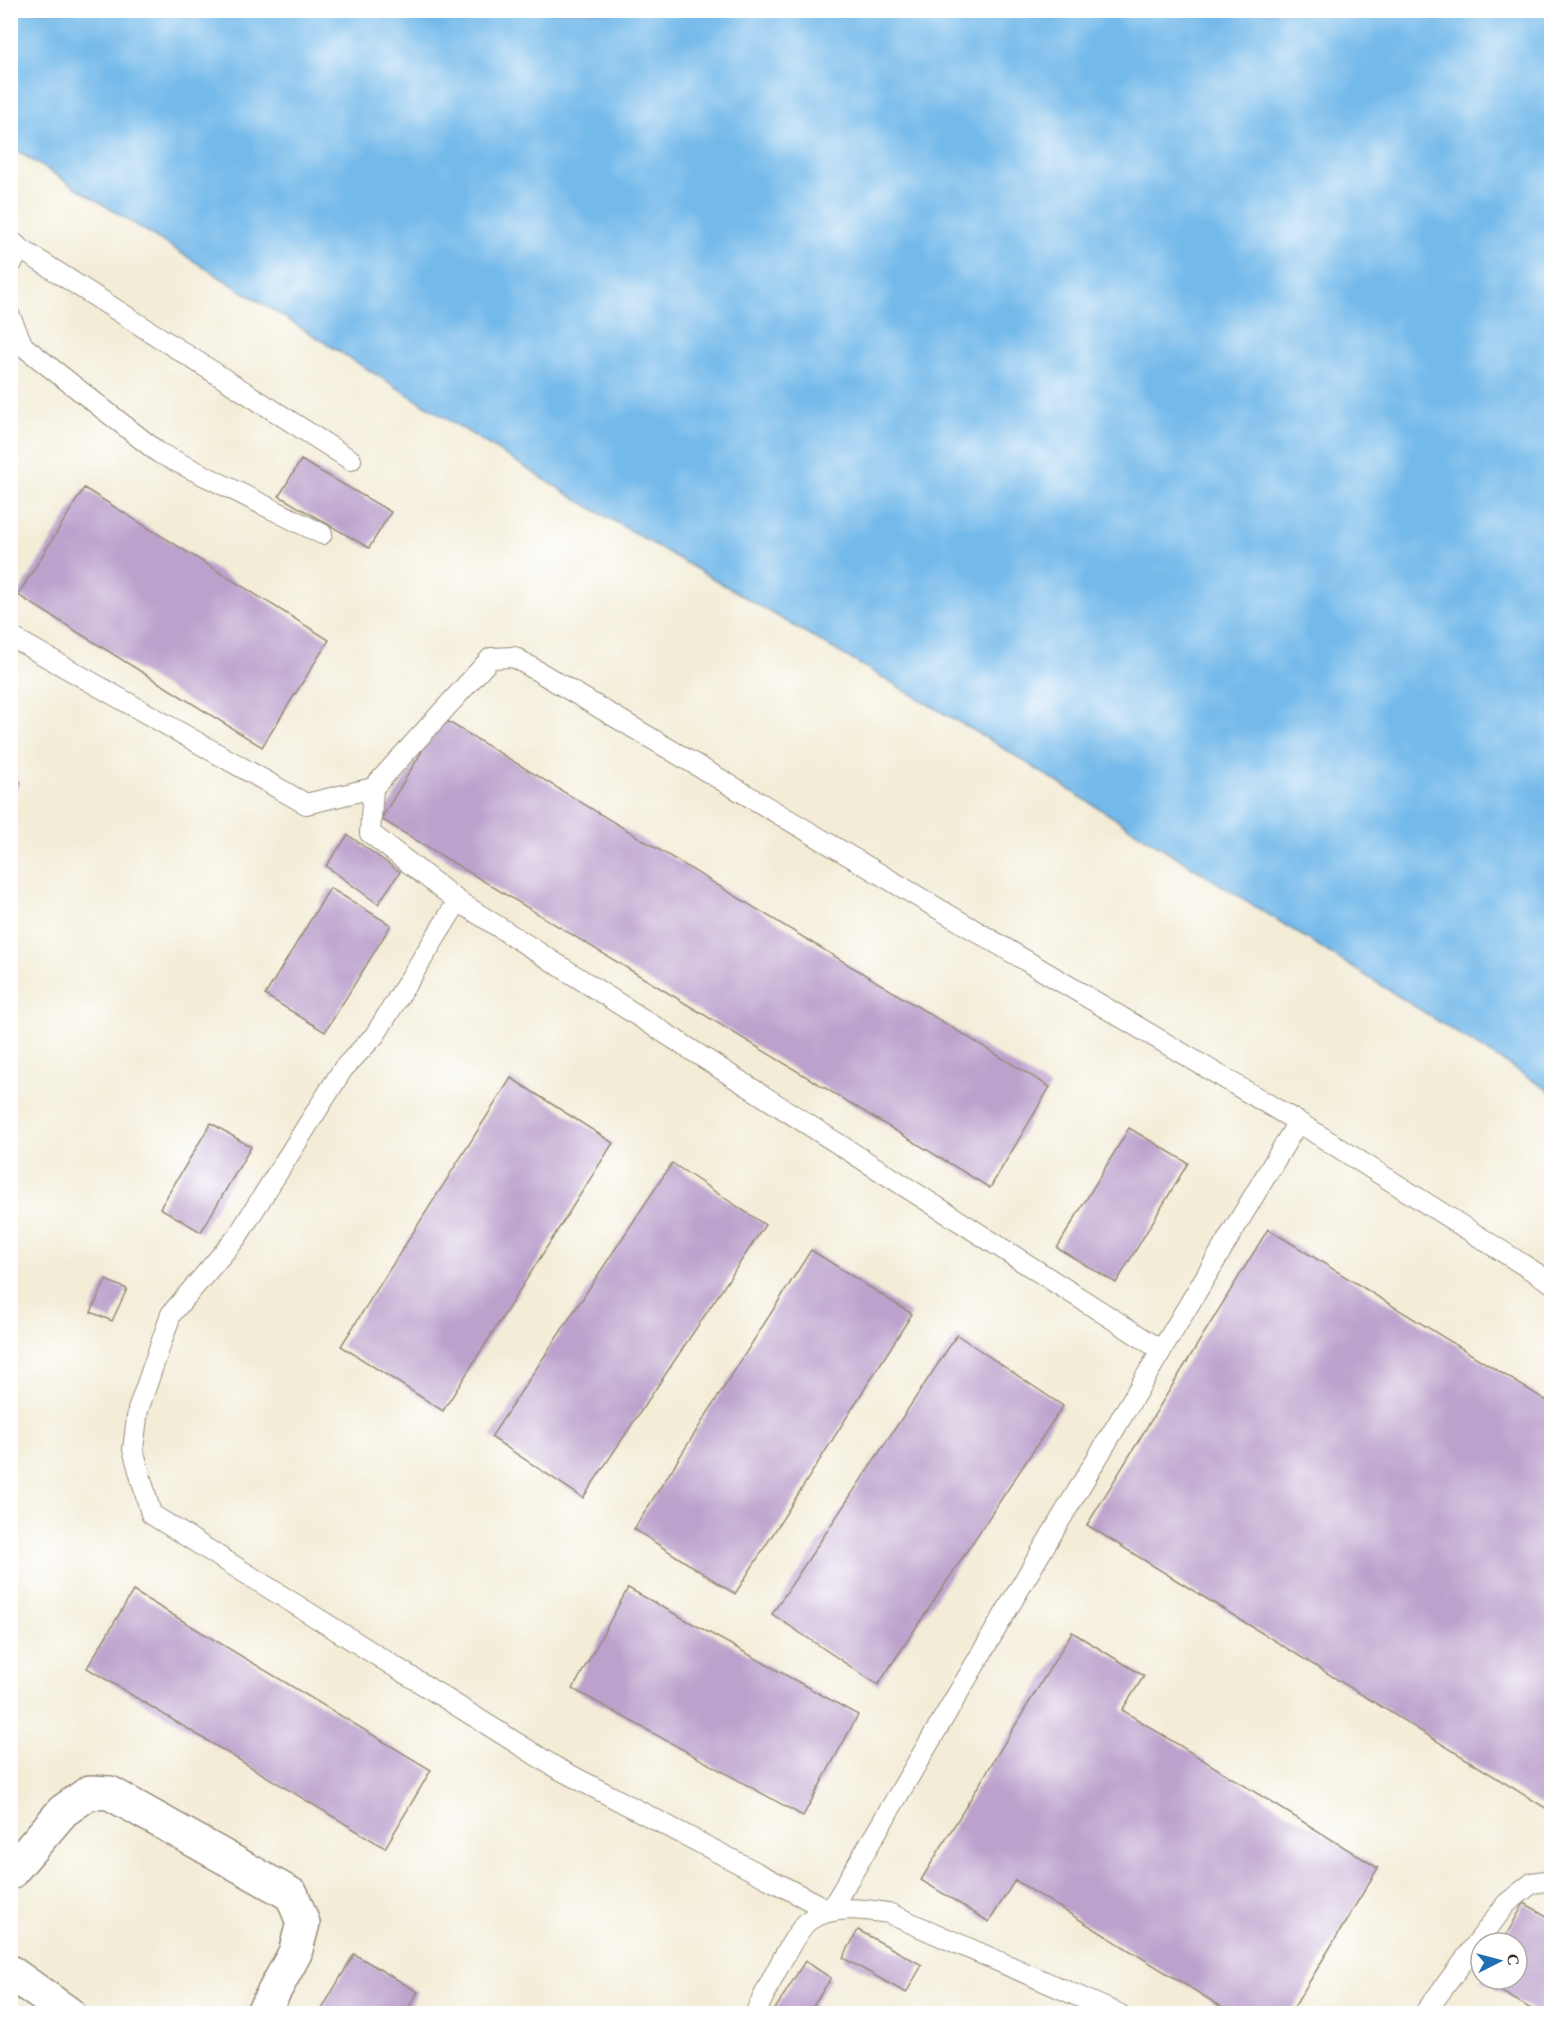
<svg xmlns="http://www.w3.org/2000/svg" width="1562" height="2024" font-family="'EB Garamond',serif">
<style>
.water{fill:#73b9ea;stroke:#577284;stroke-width:1.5}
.building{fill:#bba1cc}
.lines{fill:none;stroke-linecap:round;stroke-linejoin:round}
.lane-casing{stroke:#978b7a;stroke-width:22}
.street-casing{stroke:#978b7a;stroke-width:36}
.lane{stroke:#fff;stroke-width:20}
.street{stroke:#fff;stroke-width:33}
</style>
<rect width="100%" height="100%" fill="#fff"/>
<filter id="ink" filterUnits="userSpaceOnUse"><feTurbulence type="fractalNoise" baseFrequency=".0167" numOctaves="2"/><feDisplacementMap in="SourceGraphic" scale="12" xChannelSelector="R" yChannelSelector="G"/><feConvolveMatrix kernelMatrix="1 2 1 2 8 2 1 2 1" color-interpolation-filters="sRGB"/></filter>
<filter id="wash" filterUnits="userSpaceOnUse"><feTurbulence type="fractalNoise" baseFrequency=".008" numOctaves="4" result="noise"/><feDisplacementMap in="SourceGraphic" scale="24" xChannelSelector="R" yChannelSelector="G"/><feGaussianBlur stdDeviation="1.35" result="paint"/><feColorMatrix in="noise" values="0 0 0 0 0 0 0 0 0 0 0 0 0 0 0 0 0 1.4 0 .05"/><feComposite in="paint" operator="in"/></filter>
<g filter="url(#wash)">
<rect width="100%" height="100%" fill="#f3ecd7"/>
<path class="water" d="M10 11H1551V1092L995 743 571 496 11 147Z"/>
<g id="blocks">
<path class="building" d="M301 460 391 512 369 548 279 496Z
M84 488 329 640 262 747 18 595Z
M442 718 1050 1087 990 1188 381 819Z
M10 776 20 782 10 798Z
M348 835 400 872 378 904 326 866Z
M330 888 391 925 325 1032 265 995Z
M511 1078 613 1143 443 1411 341 1346Z
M211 1123 251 1147 201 1232 160 1208Z
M1129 1128 1188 1163 1116 1283 1057 1248Z
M672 1163 765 1225 583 1498 491 1437Z
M1268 1229 1552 1404V1812L1087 1525Z
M811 1250 912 1314 735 1594 634 1529Z
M106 1280 127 1289 112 1321 91 1312Z
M957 1335 1063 1406 878 1685 772 1614Z
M628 1588 858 1715 803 1816 573 1689Z
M133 1591 431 1770 385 1848 87 1668Z
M1072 1632 1144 1676 1122 1710 1378 1868 1290 2014H1233L1015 1880 989 1922 921 1880Z
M1524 1903 1552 1919V2014H1540L1479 1979H1517V1943H1502Z
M858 1930 922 1965 906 1993 843 1958Z
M354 1954 418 1992 405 2014H319Z
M805 1961 831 1978 808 2014H772Z"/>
</g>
</g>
<g filter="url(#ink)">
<use href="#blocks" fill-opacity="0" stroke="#978b7a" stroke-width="1.5"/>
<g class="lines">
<g class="lane-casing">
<path id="lane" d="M10 240 21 249 351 460
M10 266 21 249
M10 316 23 346 159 453 322 534
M10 636 306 804 373 788 491 658 514 657 1298 1122 1552 1283
M373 788 370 833 458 901 1161 1350
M458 901 375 1035 343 1069 237 1237 171 1314 138 1410 133 1449 151 1514 555 1767 830 1911 1044 1547 1298 1122
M755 2014C765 1994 795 1928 811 1919 835 1905 863 1909 888 1913L1119 2014
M1424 2014 1506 1904 1532 1883 1552 1880"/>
</g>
<g class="street-casing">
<path id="street" d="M10 1873 63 1811 90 1792 110 1793 292 1895 303 1923 295 1953 262 2014
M10 1972 69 2014"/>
</g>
<use href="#lane" class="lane"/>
<use href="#street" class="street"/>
</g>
</g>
<rect width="1562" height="2024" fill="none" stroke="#fff" stroke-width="36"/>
<g transform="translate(1499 1961) rotate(84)"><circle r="28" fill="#ffffff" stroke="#b1aaa5" stroke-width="1.5"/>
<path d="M0-4.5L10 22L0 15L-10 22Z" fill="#1f6fb2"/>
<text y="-9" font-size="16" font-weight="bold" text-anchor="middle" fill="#3b2a1e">С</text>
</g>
</svg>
